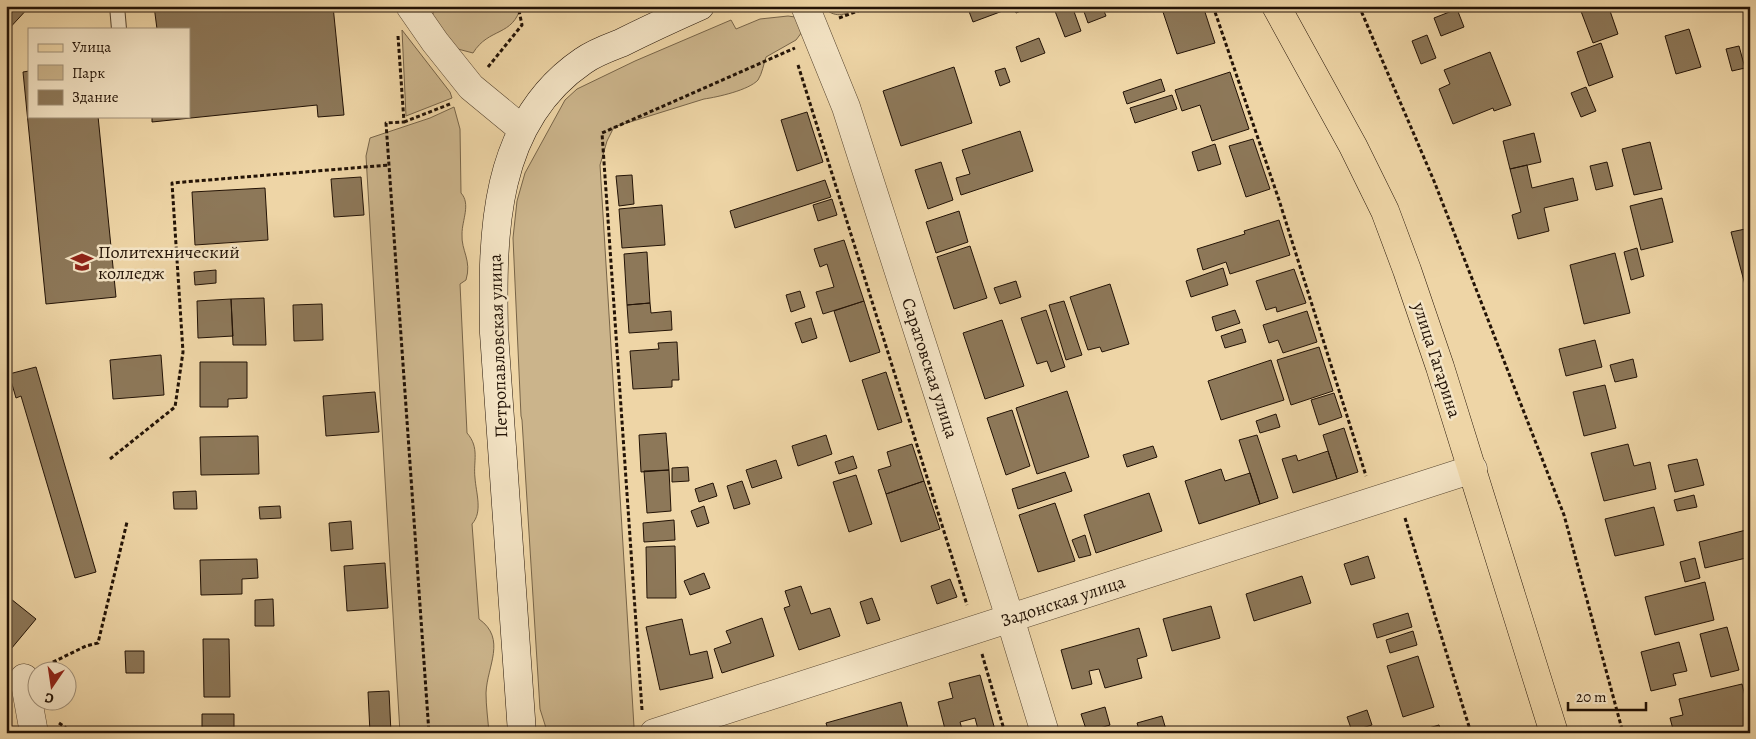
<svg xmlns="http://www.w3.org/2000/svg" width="1756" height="739" font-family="Alegreya,serif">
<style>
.green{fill:#cbb48b;stroke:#776448}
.building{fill:#8d7859;stroke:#231306}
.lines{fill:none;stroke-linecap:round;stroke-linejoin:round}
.service-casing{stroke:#56442e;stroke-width:16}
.minor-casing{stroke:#56442e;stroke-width:29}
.secondary-casing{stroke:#231306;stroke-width:29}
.primary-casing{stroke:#231306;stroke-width:29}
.path{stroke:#231306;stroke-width:3;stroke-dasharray:4 2.5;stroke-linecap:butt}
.service{stroke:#f4e4c5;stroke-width:14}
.minor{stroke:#f4e4c5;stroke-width:28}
.secondary{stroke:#f4e4c5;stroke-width:28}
.primary{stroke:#eed5a6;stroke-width:28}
.labels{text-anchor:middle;stroke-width:5;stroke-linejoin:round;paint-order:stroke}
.poi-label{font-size:18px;fill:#231306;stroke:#f4e4c5;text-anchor:start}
.street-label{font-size:18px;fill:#231306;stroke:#f4e4c5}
</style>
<rect width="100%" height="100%" fill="#eed5a6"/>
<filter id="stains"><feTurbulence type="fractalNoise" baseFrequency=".004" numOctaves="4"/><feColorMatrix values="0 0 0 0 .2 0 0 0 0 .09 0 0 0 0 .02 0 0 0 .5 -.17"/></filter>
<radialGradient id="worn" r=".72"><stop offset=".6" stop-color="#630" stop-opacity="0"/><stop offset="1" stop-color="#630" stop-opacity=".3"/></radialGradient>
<path class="green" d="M435 6H521C513 37 489 27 473 53L454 48 431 21Z
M825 6H856C847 16 836 18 825 9Z
M788 16 795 17 802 32 796 40 766 57C764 63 762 74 758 80 749 90 718 97 704 99L614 127 607 141 600 165 634 727 614 733H550L546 728 540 709 522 420 521 416 513 238 517 201 525 173 565 100 577 89 635 61 731 20 736 29 760 19Z
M402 30 450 92 452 98 406 116Z
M454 107 460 129 461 193C471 204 462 220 462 234 461 251 472 260 466 280L460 284 467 433C480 448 473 461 475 478 476 493 483 512 472 524L479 619C507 639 487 666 486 693 486 706 488 720 489 733H400L366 156 370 138 430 118Z"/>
<path class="building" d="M6 6H30L6 32Z
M154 6H333L344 115 318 117 317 105 152 122V116H189V29H157Z
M967 6H1007L1008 9 973 22Z
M1013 6H1033L1016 13Z
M1053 6H1072L1081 31 1065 37Z
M1082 6H1102L1106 16 1088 23Z
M1161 6H1203L1215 43 1177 54Z
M1579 6H1614L1609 8 1618 34 1593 43Z
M1457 9 1464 27 1441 36 1434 18Z
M1689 29 1701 67 1676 74 1665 36Z
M1427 35 1436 58 1421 64 1412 41Z
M1039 38 1045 53 1021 62 1016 47Z
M1601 43 1613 77 1589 86 1577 52Z
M1739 46 1745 68 1732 71 1726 49Z
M1490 52 1511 105 1494 111 1493 108 1453 124 1439 89 1450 84 1444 70Z
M954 67 972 123 901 146 883 91Z
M1005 68 1010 82 1000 86 995 71Z
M29 71V116H98L116 297 46 304 23 72Z
M1230 72 1249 129 1212 141 1200 105 1182 111 1175 90Z
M1161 79 1165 91 1127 104 1123 92Z
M1586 87 1596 111 1581 117 1571 93Z
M1172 95 1177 109 1135 123 1130 108Z
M807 112 823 162 797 171 781 120Z
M1020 131 1033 171 961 195 956 178 970 174 962 150Z
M1534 133 1541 162 1510 169 1503 141Z
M1253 139 1270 189 1246 197 1229 146Z
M1650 142 1662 189 1634 195 1622 149Z
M1215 144 1221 164 1198 171 1192 152Z
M941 162 953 200 928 209 915 170Z
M1607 162 1613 186 1596 190 1590 166Z
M1527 165 1532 188 1573 178 1578 200 1544 208 1549 231 1518 239 1512 215 1521 212 1510 169Z
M632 175 634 204 619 206 616 176Z
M361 177 364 215 334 217 331 179Z
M825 180 831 197 735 228 730 211Z
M265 188 268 240 195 245 192 192Z
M1662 198 1673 242 1641 250 1630 206Z
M832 199 837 215 818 221 813 205Z
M662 205 665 245 622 248 619 209Z
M959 211 968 242 936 253 926 222Z
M1279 220 1290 255 1230 274 1226 262 1203 270 1197 249 1245 234 1244 231Z
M1750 228V284L1745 285 1731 232Z
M844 240 864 301 823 314 816 292 834 287 827 264 820 267 814 249Z
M970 246 987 298 954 309 937 257Z
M1637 248 1644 276 1631 280 1624 252Z
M647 252 650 303 627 305 624 254Z
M1615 253 1630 313 1584 324 1570 265Z
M1223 268 1228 285 1191 297 1186 281Z
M1294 269 1306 303 1277 312 1276 307 1266 310 1256 281Z
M216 270V283L195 285 194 272Z
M1016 281 1021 297 1000 304 994 288Z
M1110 284 1129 344 1102 352 1100 347 1088 350 1070 297Z
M800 291 805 307 791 312 786 295Z
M264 298 266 345H233L231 299Z
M231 299 233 336 198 338 197 301Z
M864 301 880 352 850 362 834 311Z
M1064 301 1082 355 1066 360 1049 305Z
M650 303 651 313 671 311 672 330 629 333 627 305Z
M322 304 323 340 294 341 293 305Z
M1046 310 1065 367 1051 372 1047 361 1037 364 1021 318Z
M1235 310 1240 323 1216 331 1212 317Z
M1307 311 1317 342 1283 353 1278 340 1269 343 1263 325Z
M811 318 817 338 802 343 795 323Z
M1002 320 1024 386 985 399 963 333Z
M1242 329 1246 342 1225 348 1221 336Z
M1595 340 1602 367 1566 376 1559 349Z
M677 342 679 380H672V387L633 389 630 351 659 349 658 343Z
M1319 347 1333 391 1291 405 1277 360Z
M161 355 164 395 113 399 110 360Z
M1633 359 1637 377 1615 382 1610 365Z
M1271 360 1284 400 1221 420 1208 381Z
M200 362H247V398L228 399V407H200Z
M36 367 96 572 75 578 21 396 16 398 9 374Z
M886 372 902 422 878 430 862 380Z
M1605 385 1616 428 1584 436 1573 392Z
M1067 391 1089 457 1037 474 1016 408Z
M375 392 379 432 326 436 323 396Z
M1334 393 1342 417 1319 425 1311 400Z
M1012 410 1030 466 1006 475 987 418Z
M1276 414 1280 427 1260 433 1256 421Z
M1344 428 1358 472 1337 479 1323 435Z
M666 433 669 470 641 472 639 435Z
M826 435 832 454 798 466 792 446Z
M1257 435 1278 498 1260 504 1239 440Z
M258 436 259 474 201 475 200 437Z
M912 444 924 481 886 494 878 470 891 466 887 452Z
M1628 444 1634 466 1650 462 1656 489 1604 501 1591 453Z
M1153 446 1157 457 1127 467 1123 455Z
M1328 451 1337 479 1293 493 1282 459 1296 455 1298 461Z
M853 456 857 468 839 474 835 462Z
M1697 459 1704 485 1675 492 1668 465Z
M776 460 782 478 752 488 746 470Z
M688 467 689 481 672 482V468Z
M1221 469 1225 481 1250 473 1260 504 1199 524 1185 481Z
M669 470 671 511 647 513 644 471Z
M1065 472 1072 491 1018 509 1012 489Z
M856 475 872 524 849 532 833 482Z
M742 481 750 504 734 509 727 486Z
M924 481 940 529 901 542 886 494Z
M713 483 717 496 699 502 695 489Z
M196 491 197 509H174L173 492Z
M1149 493 1162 531 1096 553 1084 515Z
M1694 495 1697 507 1677 511 1674 500Z
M1055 503 1075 561 1038 572 1019 515Z
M280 506 281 518 260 519 259 507Z
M704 506 709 523 697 527 691 511Z
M1654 507 1664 545 1615 556 1605 519Z
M674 520 675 540 644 542 643 523Z
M351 521 353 549 331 551 329 523Z
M1750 529V557L1705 568 1699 542Z
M1085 535 1091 555 1079 558 1072 540Z
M675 546 676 598H647L646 547Z
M1368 556 1375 578 1351 585 1344 564Z
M1695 558 1700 578 1685 582 1680 562Z
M257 559 258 578 242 579V594L201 595 200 560Z
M385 563 388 608 347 611 344 566Z
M704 573 710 588 690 595 684 581Z
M1302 576 1311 603 1254 621 1246 594Z
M950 579 957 597 937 604 931 586Z
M1705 582 1714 620 1655 635 1645 597Z
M801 586 811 614 830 608 840 636 799 650 784 608 790 606 785 591Z
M6 595 36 619 6 655Z
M872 598 880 620 867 624 860 602Z
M273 599 274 626H255V600Z
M1211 606 1220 638 1172 651 1163 619Z
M1408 613 1412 627 1377 638 1373 624Z
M762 618 774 656 722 673 714 649 731 643 726 631Z
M682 619 690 655 707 651 713 678 660 690 646 627Z
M1727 627 1739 670 1711 677 1700 634Z
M1139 628 1147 656 1137 659 1142 678 1105 688 1099 669 1089 671 1092 684 1072 689 1061 650Z
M1413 631 1417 645 1390 653 1386 640Z
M203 639H229L230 697H204Z
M1679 642 1687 671 1673 674 1676 685 1651 691 1641 652Z
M125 651H144V673H126Z
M1418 656 1434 707 1403 717 1387 666Z
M980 675 995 730 979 733 975 718 960 722 962 729 946 733 938 702 953 698 949 683Z
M1742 684 1750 716V733H1674L1670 718 1683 715 1679 699Z
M389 691 391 733H370L368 692Z
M901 702 909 732 829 733 826 723Z
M1105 707 1110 725 1087 732 1081 714Z
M1367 710 1372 725 1352 731 1347 717Z
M202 714H234V733H202Z
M1162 716 1167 733H1140L1137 723Z
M1439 725 1442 733H1412Z
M351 728V733H327V729Z
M816 728 817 733H799Z"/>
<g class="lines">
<g class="service-casing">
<path id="service" d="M117 6 119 29"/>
</g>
<g class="minor-casing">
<path id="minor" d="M410 6 435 42 471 87 522 129
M805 6 846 107 1010 618 1045 733
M24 678 34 733
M654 733 1473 469"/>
</g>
<g class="secondary-casing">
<path id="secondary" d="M522 733 494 333C492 235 492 123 583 61 594 53 608 48 621 43 647 30 673 18 700 6"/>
</g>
<g class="primary-casing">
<path id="primary" d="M1276 6 1353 146 1385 211 1407 270 1440 367 1554 733"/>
</g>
<path class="path" d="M1213 6 1279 200 1366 476
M1359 6 1434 181 1564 515 1623 733
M839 18 871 6
M398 36 404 122 386 123 429 733
M798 65 967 605
M488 67 522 25 518 6
M404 122 450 104
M110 459 175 407 183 352 172 183 389 165
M1405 518 1471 733
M982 654 1005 733
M47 665 86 646 98 643 127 522
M642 710 602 133 795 48
M59 723 73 733"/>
<use href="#service" class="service"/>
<use href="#minor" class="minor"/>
<use href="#secondary" class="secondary"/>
<use href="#primary" class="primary"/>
</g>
<defs>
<g id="university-bare" transform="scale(1.725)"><path d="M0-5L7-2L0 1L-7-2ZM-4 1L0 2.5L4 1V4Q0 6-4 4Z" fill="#8f2418" stroke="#f4e4c5" stroke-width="2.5" paint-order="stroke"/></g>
</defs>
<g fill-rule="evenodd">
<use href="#university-bare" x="82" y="262"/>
</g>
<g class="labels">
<g class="poi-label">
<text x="98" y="258">Политехнический<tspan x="98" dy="21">колледж</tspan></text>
</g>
<g class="street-label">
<text transform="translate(498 346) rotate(-92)" y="6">Петропавловская улица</text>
<text transform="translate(1437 360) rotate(72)" y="6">улица Гагарина</text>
<text transform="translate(930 368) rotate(72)" y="6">Саратовская улица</text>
<text transform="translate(1063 601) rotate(-18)" y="6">Задонская улица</text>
</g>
</g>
<rect width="1756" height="739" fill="none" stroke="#eed5a6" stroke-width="25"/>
<rect x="8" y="8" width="1741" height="724" fill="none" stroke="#231306" stroke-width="2.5"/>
<rect x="12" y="12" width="1731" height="714" fill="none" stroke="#231306"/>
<rect x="28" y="28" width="162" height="90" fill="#f4e4c5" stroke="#a09079"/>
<rect x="38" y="44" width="25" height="8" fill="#eed5a6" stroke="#a09079"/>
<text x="72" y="52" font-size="15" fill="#231306">Улица</text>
<rect x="38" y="65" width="25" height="15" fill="#cbb48b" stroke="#a09079"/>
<text x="72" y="78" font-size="15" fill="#231306">Парк</text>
<rect x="38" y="90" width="25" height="15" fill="#8d7859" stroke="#a09079"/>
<text x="72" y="102" font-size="15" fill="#231306">Здание</text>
<g transform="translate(52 686) rotate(193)"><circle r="24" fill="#f4e4c5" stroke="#a09079"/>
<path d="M0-4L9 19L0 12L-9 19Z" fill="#8f2418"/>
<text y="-8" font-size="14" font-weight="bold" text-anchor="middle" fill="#231306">С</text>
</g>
<path d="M1568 702v8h78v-8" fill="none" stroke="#231306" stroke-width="2.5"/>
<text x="1576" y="702" font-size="15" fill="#231306" stroke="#f4e4c5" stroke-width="4" paint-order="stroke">20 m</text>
<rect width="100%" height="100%" filter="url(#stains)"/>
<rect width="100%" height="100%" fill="url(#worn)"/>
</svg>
